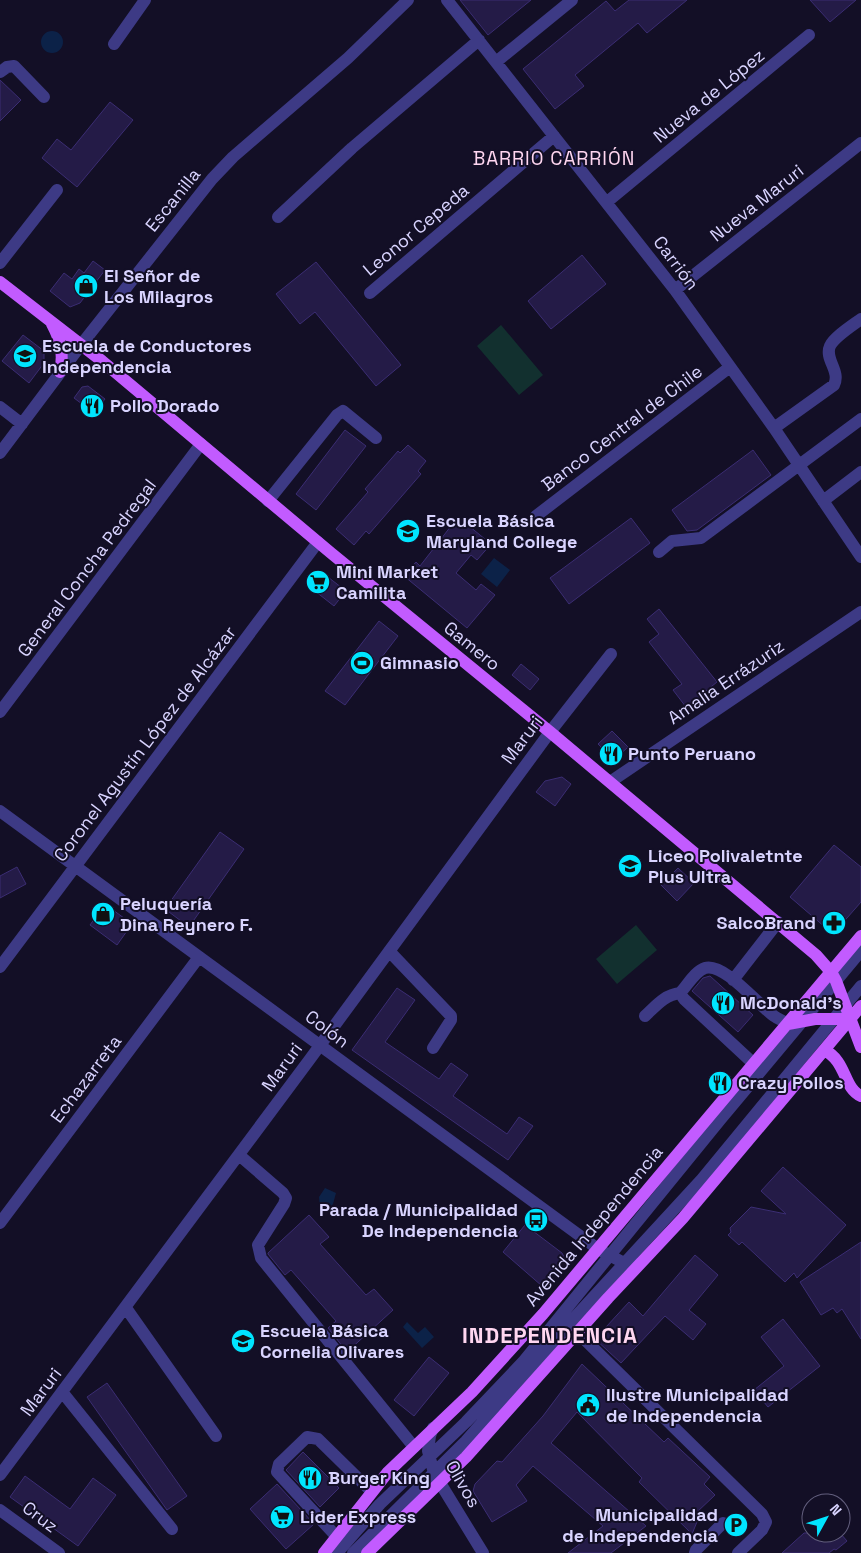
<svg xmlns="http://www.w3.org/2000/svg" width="861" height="1553" font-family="'Space Grotesk',sans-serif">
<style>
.green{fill:#12302f}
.water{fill:#0c2248}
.building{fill:#241b47;stroke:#3b2d73}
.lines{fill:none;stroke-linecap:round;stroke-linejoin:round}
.minor{stroke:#3d3a85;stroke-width:12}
.major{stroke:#c25bff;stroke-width:12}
.labels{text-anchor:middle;stroke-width:4;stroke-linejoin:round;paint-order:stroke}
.street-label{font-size:18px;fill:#d9d4ff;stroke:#130f26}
.poi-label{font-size:18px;font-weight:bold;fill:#d9d4ff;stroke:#130f26;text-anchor:start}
.neighbourhood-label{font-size:19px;letter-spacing:1px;fill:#ffd6f0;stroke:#130f26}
.district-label{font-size:22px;font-weight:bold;letter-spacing:1px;fill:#ffd6f0;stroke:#130f26}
</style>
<rect width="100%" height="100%" fill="#130f26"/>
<path class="green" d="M501 325 543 375 519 395 477 346Z
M636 925 657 950 617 984 596 959Z"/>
<path class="water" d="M41 42a11 11 0 1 1 22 0a11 11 0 1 1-22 0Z
M494 558 510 570 497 587 481 574Z
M325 1188 336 1193 333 1204 327 1211 320 1207 319 1197Z
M407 1322 418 1333 425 1327 434 1337 422 1348 403 1327Z"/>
<path class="building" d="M460 0H531L488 35Z
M629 0H687L647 33 638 23 575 75 584 86 555 109 523 69 606 1 615 11Z
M810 0H856L830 22Z
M0 80 21 100 0 121Z
M110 102 133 120 77 187 42 158 57 139 71 150Z
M582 255 606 284 551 329 528 301Z
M93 261 105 270 80 303 70 307 50 291 64 273 72 279 79 269 84 273Z
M316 262 401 365 376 386 315 312 300 324 276 294Z
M23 335 44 351V363L29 383 2 361Z
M88 386 105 399 94 413 74 398 82 387Z
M345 430 366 446 316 510 296 494Z
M408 445 426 461 418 471 421 474 369 534 366 531 354 545 336 529 368 492 365 489 398 451 400 453Z
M753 450 771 475 697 530 687 531 672 510Z
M458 517 491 544 477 560 471 555 456 573 476 590 481 584 495 595 467 628 404 576 416 562 420 566Z
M631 518 650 543 569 604 550 578Z
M324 574 346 591 334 606 306 584 313 575Z
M659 609 717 682 686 707 673 690 682 684 649 642 659 634 647 619Z
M379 621 398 636 345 705 325 691Z
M521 664 539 679 530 690 512 675Z
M612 731 628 747 614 760 598 744Z
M562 777 571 784 555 806 536 792 545 781Z
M220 832 244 849 189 927 165 909Z
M834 845 861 867V902L833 934 790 897Z
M17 867 26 884 0 898V876Z
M678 868 694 883 677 901 661 885Z
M105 904 132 924 117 945 90 925Z
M710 976 753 1015 738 1032 692 991 703 978Z
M397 988 415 1000 385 1042 439 1079 451 1063 468 1075 453 1096 507 1134 519 1117 533 1126 508 1160 352 1050Z
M783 1167 846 1225 797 1278 794 1273 785 1282 742 1242 739 1245 728 1235 731 1232 730 1228 751 1207 786 1214 761 1191Z
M309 1215 329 1237 320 1244 366 1295 374 1289 393 1310 347 1352 328 1328 336 1321 291 1270 285 1275 268 1254V1253Z
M525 1225 562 1253 564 1257 563 1261 542 1286 503 1252Z
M861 1242V1339L842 1309 837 1313 833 1308 821 1315 800 1282Z
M695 1255 718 1275 689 1310 706 1324 693 1340 665 1316 621 1363 595 1339 629 1302 643 1316Z
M783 1319 820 1366 768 1407 754 1390 784 1366 761 1337Z
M429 1357 449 1373 414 1416 394 1400Z
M582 1364 664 1442 668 1438 710 1477 704 1484 715 1495 696 1513 699 1517 692 1534 639 1482 642 1478 577 1412 551 1443 646 1526 611 1553H568L603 1526 533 1466 516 1485 527 1501 492 1522 473 1491 475 1484 497 1461 502 1462 543 1416Z
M107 1383 187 1496 167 1510 87 1397Z
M303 1452 339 1488 320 1507 286 1470Z
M25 1476 70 1509 93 1478 116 1495 78 1546 10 1497Z
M277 1484 314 1524 286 1549 250 1509Z
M804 1533H840L847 1541 836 1550 834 1549 829 1553H782Z"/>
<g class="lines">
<path class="minor" d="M447 0 675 290 774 428 861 557
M114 44 145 0
M496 62 572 0
M0 72 7 67 14 66 44 97
M607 202 809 35
M278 217 352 148 479 40
M0 263 57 190
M675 290 861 143
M370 293 554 136
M0 407 22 424
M774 428 834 385C841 371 824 359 830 346 834 337 853 325 861 319
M0 453 81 345 212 179 233 157 348 58 408 0
M268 501 337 415 343 411 376 438
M823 501 861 472
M536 516 730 367
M659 552 672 541 701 538 861 419
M0 712 201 444
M610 782 861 612
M0 811 598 1249 624 1263 639 1264
M389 951 451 1016V1020L433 1048
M0 967 318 542
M733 980 778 922
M680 993 684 999 754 1064
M645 1016C656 1006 664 995 680 993 687 986 695 971 705 968 724 962 759 1006 774 1016 778 1019 784 1021 788 1024
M239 1155 283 1193 286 1198 284 1204 258 1245 261 1258 414 1447
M0 1223 199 957
M126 1308 216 1436
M577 1332 762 1514 766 1522 762 1530 738 1553
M63 1393 172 1529
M433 1428 430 1436 428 1451 434 1473 483 1553
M0 1475 310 1059 550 732 611 654
M0 1510 59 1553
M336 1536 277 1472 279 1464 307 1437 318 1439 371 1491
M337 1553 380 1504 466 1422 523 1362 720 1120 861 951
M353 1553 466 1441 575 1317 702 1179 861 986
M695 1553 696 1550 723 1523"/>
<path class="major" d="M0 282 102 361 331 553 550 732 816 955 831 972 836 981 861 1047
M52 324C61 341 64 354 60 372
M788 1024 815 1019H850
M824 1050C847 1061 843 1088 861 1096
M324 1553 388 1472 472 1392 543 1314 861 936
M367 1553 466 1457 608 1298 683 1218 861 1006"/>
</g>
<defs>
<g id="shop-disc" transform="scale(1.25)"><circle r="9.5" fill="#00e5ff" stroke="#130f26"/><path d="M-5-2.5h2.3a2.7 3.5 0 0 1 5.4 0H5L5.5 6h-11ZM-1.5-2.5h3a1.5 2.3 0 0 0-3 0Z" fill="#111"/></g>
<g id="school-disc" transform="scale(1.25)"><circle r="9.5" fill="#00e5ff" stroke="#130f26"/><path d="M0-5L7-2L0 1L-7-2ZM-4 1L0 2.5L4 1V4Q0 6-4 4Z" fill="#111"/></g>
<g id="restaurant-disc" transform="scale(1.25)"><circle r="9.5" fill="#00e5ff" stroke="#130f26"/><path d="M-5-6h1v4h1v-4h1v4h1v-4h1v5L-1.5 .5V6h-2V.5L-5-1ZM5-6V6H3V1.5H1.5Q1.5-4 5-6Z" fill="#111"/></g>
<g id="supermarket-disc" transform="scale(1.25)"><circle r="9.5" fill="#00e5ff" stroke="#130f26"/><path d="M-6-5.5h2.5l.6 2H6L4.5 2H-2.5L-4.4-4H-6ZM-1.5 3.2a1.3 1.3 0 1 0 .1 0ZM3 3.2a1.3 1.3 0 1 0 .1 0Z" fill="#111"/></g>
<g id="stadium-disc" transform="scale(1.25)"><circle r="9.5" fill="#00e5ff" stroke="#130f26"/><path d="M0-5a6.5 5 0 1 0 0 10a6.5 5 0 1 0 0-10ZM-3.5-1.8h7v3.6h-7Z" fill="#111"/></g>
<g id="pharmacy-disc" transform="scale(1.25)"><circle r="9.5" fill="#00e5ff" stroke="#130f26"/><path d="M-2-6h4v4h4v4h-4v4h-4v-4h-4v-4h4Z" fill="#111"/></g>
<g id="bus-disc" transform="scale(1.25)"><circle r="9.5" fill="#00e5ff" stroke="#130f26"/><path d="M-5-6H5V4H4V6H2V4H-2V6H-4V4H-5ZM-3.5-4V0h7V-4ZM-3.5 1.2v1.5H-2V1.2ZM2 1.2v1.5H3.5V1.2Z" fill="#111"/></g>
<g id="civic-disc" transform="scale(1.25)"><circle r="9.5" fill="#00e5ff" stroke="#130f26"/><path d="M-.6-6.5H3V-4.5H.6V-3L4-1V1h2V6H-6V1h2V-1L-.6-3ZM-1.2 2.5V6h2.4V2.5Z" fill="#111"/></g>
<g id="parking-disc" transform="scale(1.25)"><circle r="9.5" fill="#00e5ff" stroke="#130f26"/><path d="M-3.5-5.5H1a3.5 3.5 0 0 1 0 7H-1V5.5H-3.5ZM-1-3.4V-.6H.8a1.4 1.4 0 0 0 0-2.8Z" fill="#111"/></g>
</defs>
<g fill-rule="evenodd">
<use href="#shop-disc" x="86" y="286"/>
<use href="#school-disc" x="25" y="356"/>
<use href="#restaurant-disc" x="92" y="406"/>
<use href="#school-disc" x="408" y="531"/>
<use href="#supermarket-disc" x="318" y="582"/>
<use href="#stadium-disc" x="362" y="663"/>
<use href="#restaurant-disc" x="611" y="754"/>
<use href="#school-disc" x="630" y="866"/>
<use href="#shop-disc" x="103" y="914"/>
<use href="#pharmacy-disc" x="834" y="923"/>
<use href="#restaurant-disc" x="723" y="1003"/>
<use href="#restaurant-disc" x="720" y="1083"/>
<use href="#bus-disc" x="536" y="1220"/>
<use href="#school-disc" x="243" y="1341"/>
<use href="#civic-disc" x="588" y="1405"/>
<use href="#restaurant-disc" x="310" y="1478"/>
<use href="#supermarket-disc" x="282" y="1517"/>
<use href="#parking-disc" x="736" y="1525"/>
</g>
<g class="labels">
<g class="street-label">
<text transform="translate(709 96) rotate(-39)" y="6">Nueva de López</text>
<text transform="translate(173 200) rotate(-51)" y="6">Escanilla</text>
<text transform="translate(757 203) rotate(-38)" y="6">Nueva Maruri</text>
<text transform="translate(416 230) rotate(-40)" y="6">Leonor Cepeda</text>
<text transform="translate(676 263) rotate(53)" y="6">Carrión</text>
<text transform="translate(622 428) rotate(-37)" y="6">Banco Central de Chile</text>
<text transform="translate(87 568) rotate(-53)" y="6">General Concha Pedregal</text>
<text transform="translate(472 646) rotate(39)" y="6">Gamero</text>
<text transform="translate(726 682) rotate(-34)" y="6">Amalia Errázuriz</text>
<text transform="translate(522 740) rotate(-53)" y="6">Maruri</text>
<text transform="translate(145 744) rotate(-53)" y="6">Coronel Agustín López de Alcázar</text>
<text transform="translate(327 1029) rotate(37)" y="6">Colón</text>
<text transform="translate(282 1067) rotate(-54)" y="6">Maruri</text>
<text transform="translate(86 1079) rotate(-53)" y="6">Echazarreta</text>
<text transform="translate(594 1226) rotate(-50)" y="6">Avenida Independencia</text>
<text transform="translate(41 1392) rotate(-53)" y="6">Maruri</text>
<text transform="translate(463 1484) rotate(60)" y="6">Olivos</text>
<text transform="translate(40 1517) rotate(37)" y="6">Cruz</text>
</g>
<g class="poi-label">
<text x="104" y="282">El Señor de<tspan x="104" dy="21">Los Milagros</tspan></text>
<text x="42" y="352">Escuela de Conductores<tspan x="42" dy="21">Independencia</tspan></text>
<text x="110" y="412">Pollo Dorado</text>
<text x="426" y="527">Escuela Básica<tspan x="426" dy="21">Maryland College</tspan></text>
<text x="336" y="578">Mini Market<tspan x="336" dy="21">Camilita</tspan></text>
<text x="380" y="669">Gimnasio</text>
<text x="628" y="760">Punto Peruano</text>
<text x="648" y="862">Liceo Polivaletnte<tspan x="648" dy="21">Plus Ultra</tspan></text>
<text x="120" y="910">Peluquería<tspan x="120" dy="21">Dina Reynero F.</tspan></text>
<text x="816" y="929" text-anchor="end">SalcoBrand</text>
<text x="740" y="1009">McDonald's</text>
<text x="738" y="1089">Crazy Pollos</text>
<text x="518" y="1216" text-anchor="end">Parada / Municipalidad<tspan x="518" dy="21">De Independencia</tspan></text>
<text x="260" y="1337">Escuela Básica<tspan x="260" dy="21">Cornelia Olivares</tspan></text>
<text x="606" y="1401">Ilustre Municipalidad<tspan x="606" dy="21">de Independencia</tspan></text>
<text x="328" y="1484">Burger King</text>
<text x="718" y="1521" text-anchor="end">Municipalidad<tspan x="718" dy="21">de Independencia</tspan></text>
<text x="300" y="1523">Lider Express</text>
</g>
<g class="neighbourhood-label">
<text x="554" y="165">BARRIO CARRIÓN</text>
</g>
<g class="district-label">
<text x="550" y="1343">INDEPENDENCIA</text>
</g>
</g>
<g transform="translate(826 1518) rotate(50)"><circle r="24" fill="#130f26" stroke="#625e7d"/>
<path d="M0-4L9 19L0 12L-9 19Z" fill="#00e5ff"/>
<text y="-8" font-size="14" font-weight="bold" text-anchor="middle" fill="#d9d4ff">N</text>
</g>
</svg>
